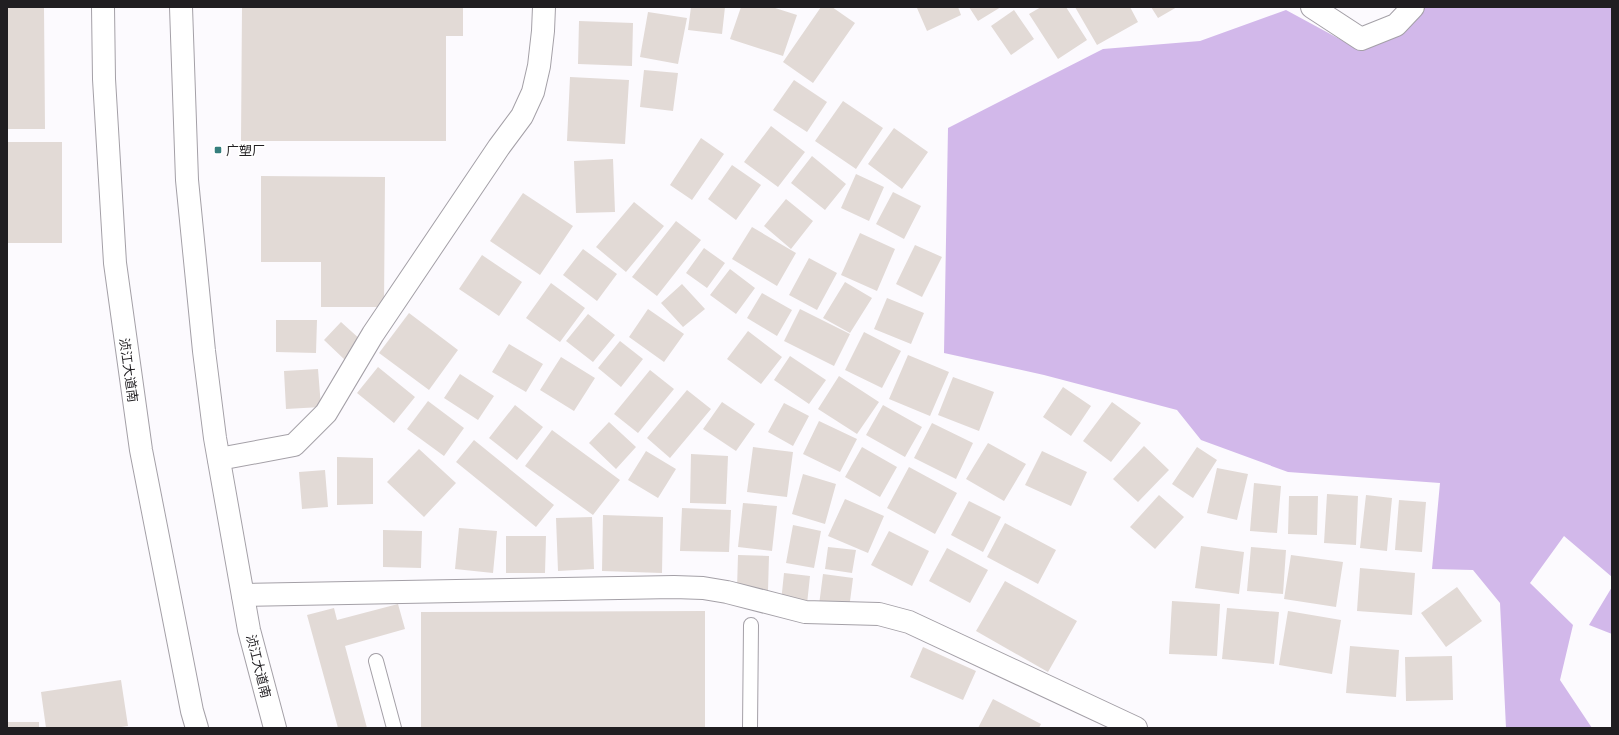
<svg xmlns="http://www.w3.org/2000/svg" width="1619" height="735" font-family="'Fira Sans','Noto Sans SC',sans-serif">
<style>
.forest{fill:#d2b8ea}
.building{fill:#e2dad6}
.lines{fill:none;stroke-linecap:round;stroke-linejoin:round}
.service-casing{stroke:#a4a0a7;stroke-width:16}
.minor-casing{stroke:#a4a0a7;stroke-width:24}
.primary-casing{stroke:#a4a0a7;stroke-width:24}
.service{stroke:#fff;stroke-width:14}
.minor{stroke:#fff;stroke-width:22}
.primary{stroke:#fff;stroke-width:22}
.poi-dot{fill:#357e7d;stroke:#fff;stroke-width:1.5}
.labels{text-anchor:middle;stroke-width:3.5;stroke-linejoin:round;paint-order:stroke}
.poi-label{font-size:13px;fill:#201e21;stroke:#fff;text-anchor:start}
.street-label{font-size:13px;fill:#201e21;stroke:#fff}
</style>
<rect width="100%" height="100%" fill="#fcfafe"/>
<path class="forest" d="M1423 7H1612V577L1564 536 1530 583 1573 625 1560 680 1592 728H1506L1500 603 1473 570 1432 569 1440 483 1288 472 1201 440 1177 410 1044 375 944 353 948 128 1103 49 1200 41 1286 10 1358 49Z
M1612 587V634L1589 625Z"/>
<path class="building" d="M7 7H44L45 129H7Z
M242 7H463V36H446V141H241Z
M691 7H725L722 34 688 30Z
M741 7H772L797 15 783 56 730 39Z
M821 7H832L855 23 813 83 783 62Z
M920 7H958L961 15 927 31 917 8Z
M969 7H1001L978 21Z
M1041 7H1066L1087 40 1058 59 1029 14Z
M1075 7H1130L1138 22 1097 45Z
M1151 7H1177L1158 18Z
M1014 10 1034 39 1011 55 991 26Z
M648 12 687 18 678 64 640 57Z
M579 21 633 23 632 66 578 64Z
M644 70 678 73 673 111 640 107Z
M570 77 629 80 625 144 567 141Z
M794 80 827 102 807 132 773 110Z
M843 101 883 128 856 169 815 141Z
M771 126 805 152 778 187 744 162Z
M894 128 928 152 902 189 868 164Z
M701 138 724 154 692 200 670 185Z
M7 142H62V243H7Z
M812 156 846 184 825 210 791 183Z
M613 159 615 212 576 213 574 161Z
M732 165 761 185 736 220 708 199Z
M856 174 884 187 869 221 841 208Z
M261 176 385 177 384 307H321V262H261Z
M893 192 921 206 904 239 876 224Z
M523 193 573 226 540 275 490 241Z
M786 199 813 221 791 249 764 226Z
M634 202 664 226 626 272 596 247Z
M676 221 701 240 657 296 632 277Z
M752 227 796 253 777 286 732 259Z
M860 233 895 249 877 291 841 275Z
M915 245 942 257 922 297 896 284Z
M704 248 725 263 707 288 686 273Z
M583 249 617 274 597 301 563 275Z
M482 255 522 282 499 316 459 289Z
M809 258 837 273 817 310 789 295Z
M730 269 755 288 736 314 710 295Z
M845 282 872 298 850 333 823 318Z
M551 283 585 308 560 342 526 318Z
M682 284 705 309 683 327 661 303Z
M762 293 792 310 777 336 747 318Z
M887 298 924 313 911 344 874 329Z
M648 309 684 334 664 362 629 337Z
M800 309 850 334 834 366 784 341Z
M409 313 458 350 429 390 379 353Z
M588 314 615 335 593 362 566 341Z
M276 320H317L316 353 276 352Z
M341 322 362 341 345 360 324 340Z
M748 331 782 357 761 384 727 359Z
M864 332 901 351 882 388 845 370Z
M620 341 643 359 621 387 598 368Z
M509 344 543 364 526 392 492 372Z
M908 355 949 372 930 416 889 399Z
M790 356 826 380 809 404 774 380Z
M561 357 595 378 574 411 540 390Z
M378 367 415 397 394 423 357 393Z
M318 369 321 407 286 409 284 371Z
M650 370 674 389 638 433 614 414Z
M460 374 494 396 478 420 444 398Z
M839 376 879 402 857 434 818 409Z
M953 377 994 392 979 431 938 415Z
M1063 387 1091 406 1071 436 1043 417Z
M687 390 711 409 670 458 647 438Z
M428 401 464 428 444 456 407 429Z
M722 402 755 424 736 451 703 429Z
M1112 402 1141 423 1111 462 1083 441Z
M784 403 809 416 793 446 768 432Z
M515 405 543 427 517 460 489 438Z
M883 405 922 427 905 457 866 435Z
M819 421 857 439 840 472 803 454Z
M609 422 636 447 616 469 589 443Z
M932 423 973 443 956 479 914 458Z
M552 430 620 480 593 515 525 466Z
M474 440 554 505 536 527 456 462Z
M988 443 1026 464 1004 501 966 479Z
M1144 446 1169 470 1138 502 1113 479Z
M753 447 793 452 787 497 747 492Z
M862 447 897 467 880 497 845 477Z
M1197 447 1217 460 1193 498 1172 484Z
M419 449 456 483 424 517 387 482Z
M646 451 676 469 658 498 628 480Z
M1042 451 1087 472 1071 506 1025 485Z
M691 454 728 456 726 504 690 503Z
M337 457 373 458V504L337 505Z
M909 467 957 493 935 534 887 508Z
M1217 468 1248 474 1237 520 1207 513Z
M325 470 328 507 302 509 299 472Z
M803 474 836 484 825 524 792 514Z
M1254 483 1281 486 1277 533 1250 531Z
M1327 494 1358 496 1356 545 1324 543Z
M1159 495 1184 517 1155 549 1130 527Z
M1366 495 1392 498 1387 551 1360 548Z
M1289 496H1318L1317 535 1288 534Z
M845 499 884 516 868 553 828 536Z
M1399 500 1426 502 1422 552 1395 550Z
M969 501 1001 517 983 552 951 535Z
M743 503 777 506 772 551 738 547Z
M682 508 731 510 729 552 680 551Z
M603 515 663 517 662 573 602 571Z
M592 517 594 569 558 571 556 518Z
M1005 523 1056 550 1038 584 987 557Z
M793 525 821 531 814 568 786 563Z
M459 528 497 531 493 573 455 569Z
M383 530 422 531 421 568 383 567Z
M889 531 929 551 912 586 871 565Z
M506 536H546L545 573H506Z
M1201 546 1244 552 1239 594 1195 588Z
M828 547 856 550 852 573 825 569Z
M1251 547 1286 550 1283 594 1247 591Z
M947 548 988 570 970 603 929 581Z
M738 555 769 556 768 590 737 589Z
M1291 555 1343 562 1336 607 1284 599Z
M1360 568 1415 573 1412 615 1357 611Z
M784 573 810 576 807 604 781 602Z
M823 574 853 578 849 609 819 605Z
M1005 581 1077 621 1048 672 976 631Z
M1457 587 1482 621 1446 647 1421 613Z
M1172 601 1220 604 1217 656 1169 654Z
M398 604 405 629 345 646 367 728H338L307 615 334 608 337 620Z
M1227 608 1279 612 1274 664 1222 659Z
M705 611V728H421V612Z
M1288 611 1341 620 1332 674 1279 665Z
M1350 646 1399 650 1396 697 1346 693Z
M923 647 976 671 963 700 910 677Z
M1452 656 1453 700 1406 701 1405 657Z
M121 680 128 726 114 728H46L41 692Z
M993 699 1041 724 1039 728H978Z
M7 722H39V728H7Z"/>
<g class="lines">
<g class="service-casing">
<path id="service" d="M376 661 394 728
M750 728 751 625"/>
</g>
<g class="minor-casing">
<path id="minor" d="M1312 7 1361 39 1396 25 1413 7
M219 459 294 445 326 413 373 334 499 147 522 116 533 92 539 66 543 31 544 7
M243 595 674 587 703 588 727 592 805 612 879 614 909 622 1136 728"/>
</g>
<g class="primary-casing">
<path id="primary" d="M103 7 104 79 115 263 141 450 192 711 197 728
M181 7 187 180 204 351 215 438 249 630 275 728"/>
</g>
<use href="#service" class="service"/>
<use href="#minor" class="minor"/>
<use href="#primary" class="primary"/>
</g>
<rect class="poi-dot" x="214" y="146" width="8" height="8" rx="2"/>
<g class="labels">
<g class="poi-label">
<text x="226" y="155">广塑厂</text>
</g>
<g class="street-label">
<text transform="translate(129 370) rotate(82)" y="5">浈江大道南</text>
<text transform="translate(259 666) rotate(76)" y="5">浈江大道南</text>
</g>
</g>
<rect width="1619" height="735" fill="none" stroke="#201e21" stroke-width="16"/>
</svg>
